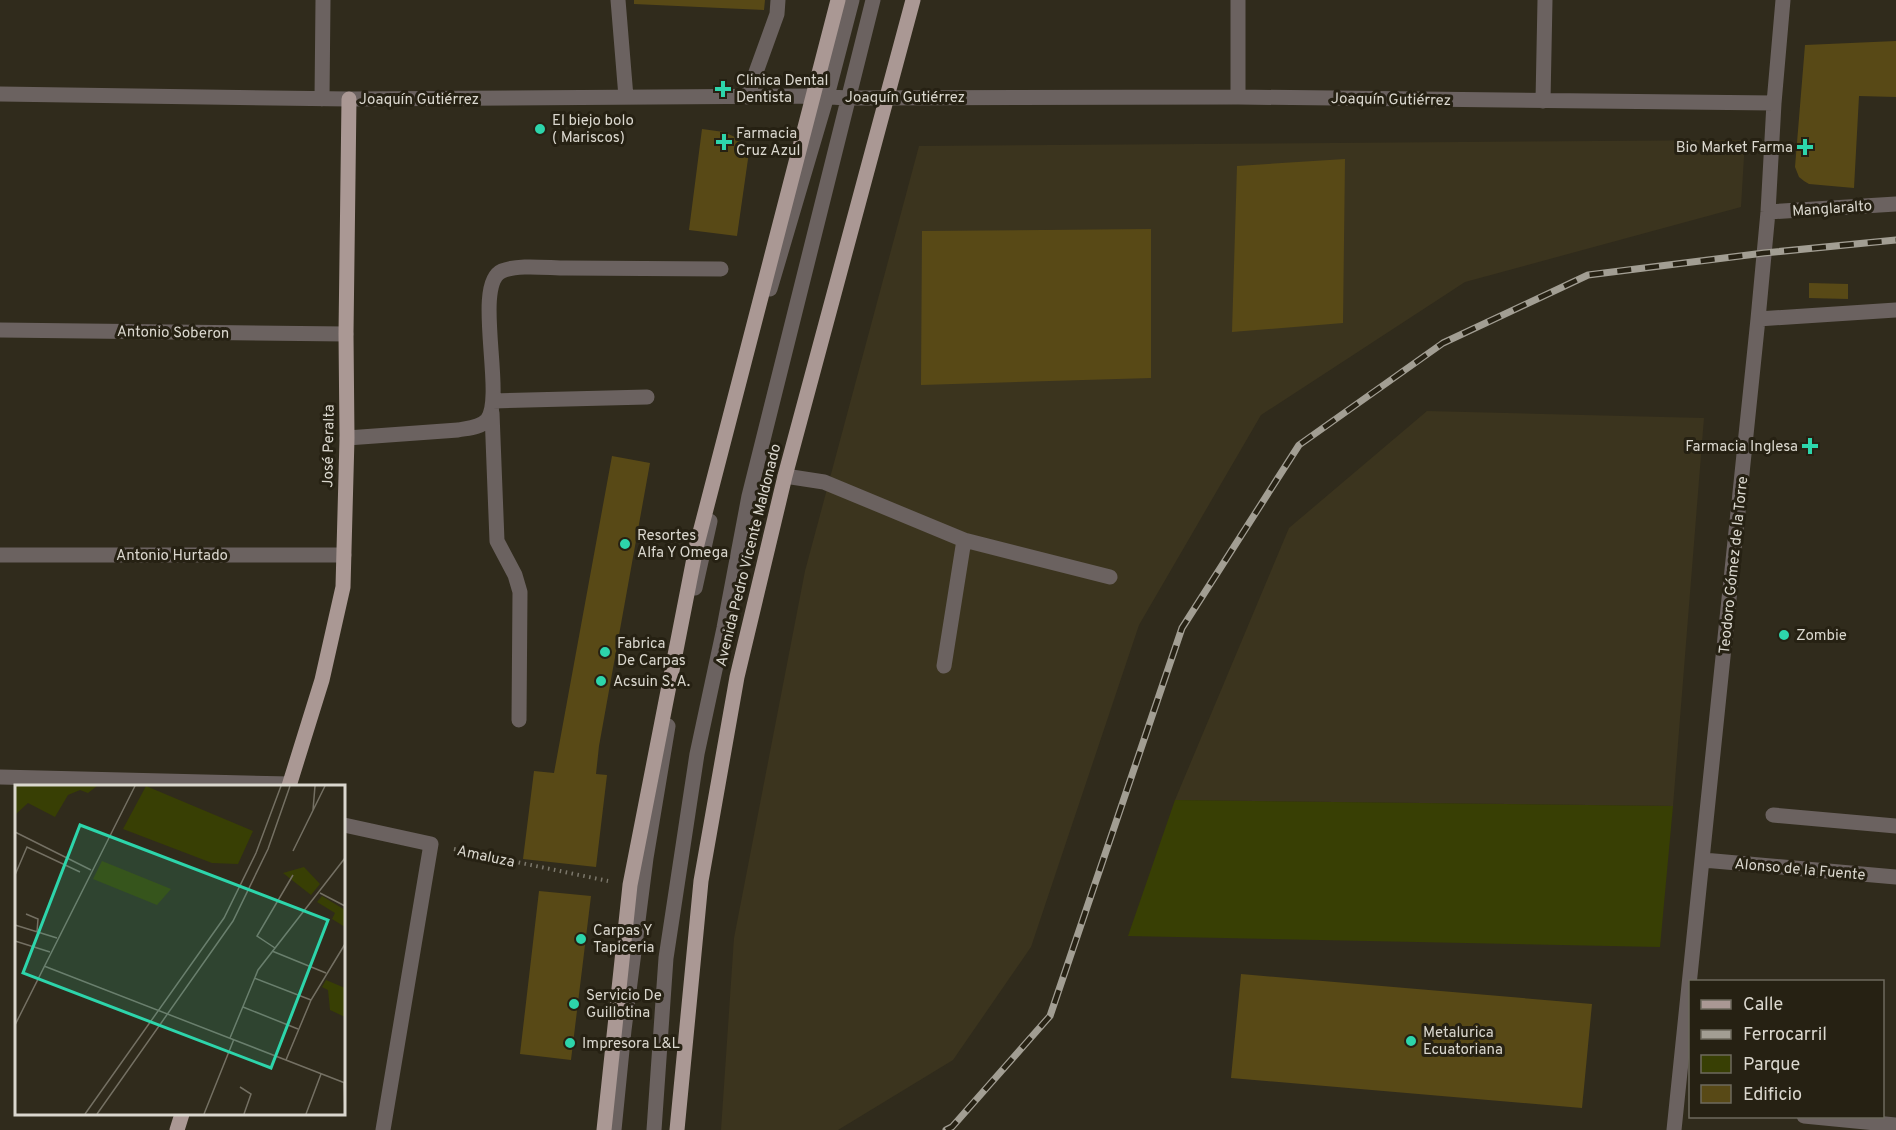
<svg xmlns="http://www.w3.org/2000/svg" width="1896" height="1130" font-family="Overpass,sans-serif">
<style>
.built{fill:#3b341e}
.green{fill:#383f04}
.building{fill:#584916}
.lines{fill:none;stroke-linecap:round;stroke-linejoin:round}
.path{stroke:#7c786c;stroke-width:4;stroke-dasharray:1.5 4.5;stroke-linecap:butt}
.minor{stroke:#6b6260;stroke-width:15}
.major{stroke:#aa9894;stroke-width:15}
.rail-casing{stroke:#a29e93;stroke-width:7}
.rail{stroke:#262113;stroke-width:4.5;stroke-dasharray:14;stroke-linecap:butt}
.poi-dot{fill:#2dd5ab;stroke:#262113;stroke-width:2}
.labels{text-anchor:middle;stroke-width:6;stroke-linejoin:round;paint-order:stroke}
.poi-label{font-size:15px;fill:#dad7ce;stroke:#262113;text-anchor:start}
.street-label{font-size:15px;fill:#dad7ce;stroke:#262113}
.inset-road{fill:none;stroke:#747063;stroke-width:1.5}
.view{fill:#2dd5ab;fill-opacity:0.15;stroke:#2dd5ab;stroke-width:3}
.inset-edge{fill:none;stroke:#dad7ce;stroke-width:3}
</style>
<rect width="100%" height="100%" fill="#302b1c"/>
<path class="built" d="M1745 140 1741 207 1465 282 1261 415 1139 625 1031 947 953 1060 838 1130H721L734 938 805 571 919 146Z
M1427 411 1704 418 1673 806 1175 800 1289 528Z"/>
<path class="green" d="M1175 800 1673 806 1660 947 1128 936Z"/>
<path class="building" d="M634 0H765L764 10 634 4Z
M1896 41V97L1859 96 1854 188 1809 184 1804 181 1799 177 1795 167 1805 45Z
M702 129 724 132 739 139 749 152 737 236 689 230Z
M1345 159 1343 323 1232 332 1237 166Z
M1151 229V378L921 385 922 231Z
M1809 283 1848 284V299L1809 298Z
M612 456 650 463 599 746 596 774 607 775 596 867 523 859 534 771 554 773Z
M539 891 591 896 571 1060 520 1054Z
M1241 974 1592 1004 1582 1108 1231 1078Z"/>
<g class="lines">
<path class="path" d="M454 849 608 881"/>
<path class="minor" d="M618 0 626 97
M0 94 349 99 814 96 847 98 1238 97 1774 103
M747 97 777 14 778 0
M1238 97V0
M322 99 323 0
M1543 101 1545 0
M1768 212 1896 204
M770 289 827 96 852 0
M1758 319 1896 310
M0 330 346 334
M493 401 647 397
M492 413 497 541 515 575 520 592 519 720
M347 438 458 430C468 428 480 428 487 420 506 397 472 284 502 271 518 264 548 268 566 268 617 268 669 269 721 269
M785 476 824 482 964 540 944 666
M964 540 1110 577
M0 555H344
M695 588 710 521
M0 777 290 784
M1773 815 1896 826
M344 825 431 844 383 1130
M1703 860 1896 877
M1804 1116 1896 1125
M614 1130 624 1030 646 858 668 726
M654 1130 666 958 697 754 724 628 749 496 873 0
M1674 1130 1758 319 1768 212 1774 103 1783 0"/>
<path class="major" d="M289 786 322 680 343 587 347 438 346 334 349 99
M177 1130 182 1114
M604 1130 630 885 696 548 838 0
M677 1130 701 881 737 677 785 476 913 0"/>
<g class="rail-casing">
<path id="rail" d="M946 1130 952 1127 1050 1016 1182 628 1299 445 1443 343 1588 275 1764 253 1896 240"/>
</g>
<use href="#rail" class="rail"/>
</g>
<g class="poi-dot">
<path d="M720 80h6v6h6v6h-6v6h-6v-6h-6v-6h6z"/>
<circle cx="540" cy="129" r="6"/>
<path d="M721 133h6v6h6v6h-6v6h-6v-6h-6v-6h6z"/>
<path d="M1802 138h6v6h6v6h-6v6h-6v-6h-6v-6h6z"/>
<path d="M1807 437h6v6h6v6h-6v6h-6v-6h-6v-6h6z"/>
<circle cx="625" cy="544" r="6"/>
<circle cx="1784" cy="635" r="6"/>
<circle cx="605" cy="652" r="6"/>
<circle cx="601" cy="681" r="6"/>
<circle cx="581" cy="939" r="6"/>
<circle cx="574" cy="1004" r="6"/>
<circle cx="1411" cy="1041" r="6"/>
<circle cx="570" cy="1043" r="6"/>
</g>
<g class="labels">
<g class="poi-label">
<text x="736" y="85">Clinica Dental<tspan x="736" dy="17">Dentista</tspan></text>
<text x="552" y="125">El biejo bolo<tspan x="552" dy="17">( Mariscos)</tspan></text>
<text x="736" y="138">Farmacia<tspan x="736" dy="17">Cruz Azul</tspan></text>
<text x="1793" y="152" text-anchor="end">Bio Market Farma</text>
<text x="1798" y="451" text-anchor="end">Farmacia Inglesa</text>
<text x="637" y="540">Resortes<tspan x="637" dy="17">Alfa Y Omega</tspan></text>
<text x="1796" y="640">Zombie</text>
<text x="617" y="648">Fabrica<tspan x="617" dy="17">De Carpas</tspan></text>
<text x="613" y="686">Acsuin S. A.</text>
<text x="593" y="935">Carpas Y<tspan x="593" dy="17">Tapiceria</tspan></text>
<text x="586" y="1000">Servicio De<tspan x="586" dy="17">Guillotina</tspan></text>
<text x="1423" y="1037">Metalurica<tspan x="1423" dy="17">Ecuatoriana</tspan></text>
<text x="582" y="1048">Impresora L&amp;L</text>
</g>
<g class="street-label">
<text x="905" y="102">Joaquín Gutiérrez</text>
<text x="419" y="104">Joaquín Gutiérrez</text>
<text transform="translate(1391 99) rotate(1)" y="5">Joaquín Gutiérrez</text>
<text transform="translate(1832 208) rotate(-4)" y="5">Manglaralto</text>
<text transform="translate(173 332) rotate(1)" y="5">Antonio Soberon</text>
<text transform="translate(328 446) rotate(-89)" y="5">José Peralta</text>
<text x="172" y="560">Antonio Hurtado</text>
<text transform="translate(748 555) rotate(-76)" y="5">Avenida Pedro Vicente Maldonado</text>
<text transform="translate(1733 565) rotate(-84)" y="5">Teodoro Gómez de la Torre</text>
<text transform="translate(486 856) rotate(12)" y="5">Amaluza</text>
<text transform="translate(1800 869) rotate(5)" y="5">Alonso de la Fuente</text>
</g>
</g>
<g transform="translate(15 785)">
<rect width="330" height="330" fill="#302b1c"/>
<path d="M0 1H82L73 8 65 5 53 10 40 32 13 18 1 29V43ZM131 1 238 46 223 79 197 78 108 44ZM87 76 156 104 142 120 78 94ZM289 82 305 99 296 110 268 88ZM307 111 330 125V142L317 134 320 128 302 117ZM311 195 330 203V232L315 225 313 205 307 202Z" fill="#383f04"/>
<path class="inset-road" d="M298 25 300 1M0 47 76 85M278 66 310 1M0 90 12 62 65 87M305 108 330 121M11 129 23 134 22 147M0 140 42 153M0 156 35 167M260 163 242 151 278 90M257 166 311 188M29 181 330 298M239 193 296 215M228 222 283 244M0 240 120 1M215 253 243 185 330 73M271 275 296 215 330 159M329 298 330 328M225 302 236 309 229 329M70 329 209 133 241 68 266 1M82 329 218 136 253 64 275 1M189 329 219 254M291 329 306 289"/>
<path class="view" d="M65 40 313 135 256 283 8 188Z"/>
<rect width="330" height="330" class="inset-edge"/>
</g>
<rect x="1689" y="980" width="195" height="138" fill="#262113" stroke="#6e6a5e" stroke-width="1.5"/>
<rect x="1701" y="1000" width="30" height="9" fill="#aa9894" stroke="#6e6a5e" stroke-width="1.5"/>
<text x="1743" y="1010" font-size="18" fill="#dad7ce">Calle</text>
<rect x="1701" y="1030" width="30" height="9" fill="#a29e93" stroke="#6e6a5e" stroke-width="1.5"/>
<text x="1743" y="1040" font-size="18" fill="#dad7ce">Ferrocarril</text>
<rect x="1701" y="1055" width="30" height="18" fill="#383f04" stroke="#6e6a5e" stroke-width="1.5"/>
<text x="1743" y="1070" font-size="18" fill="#dad7ce">Parque</text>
<rect x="1701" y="1085" width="30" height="18" fill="#584916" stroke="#6e6a5e" stroke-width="1.5"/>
<text x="1743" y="1100" font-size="18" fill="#dad7ce">Edificio</text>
</svg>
